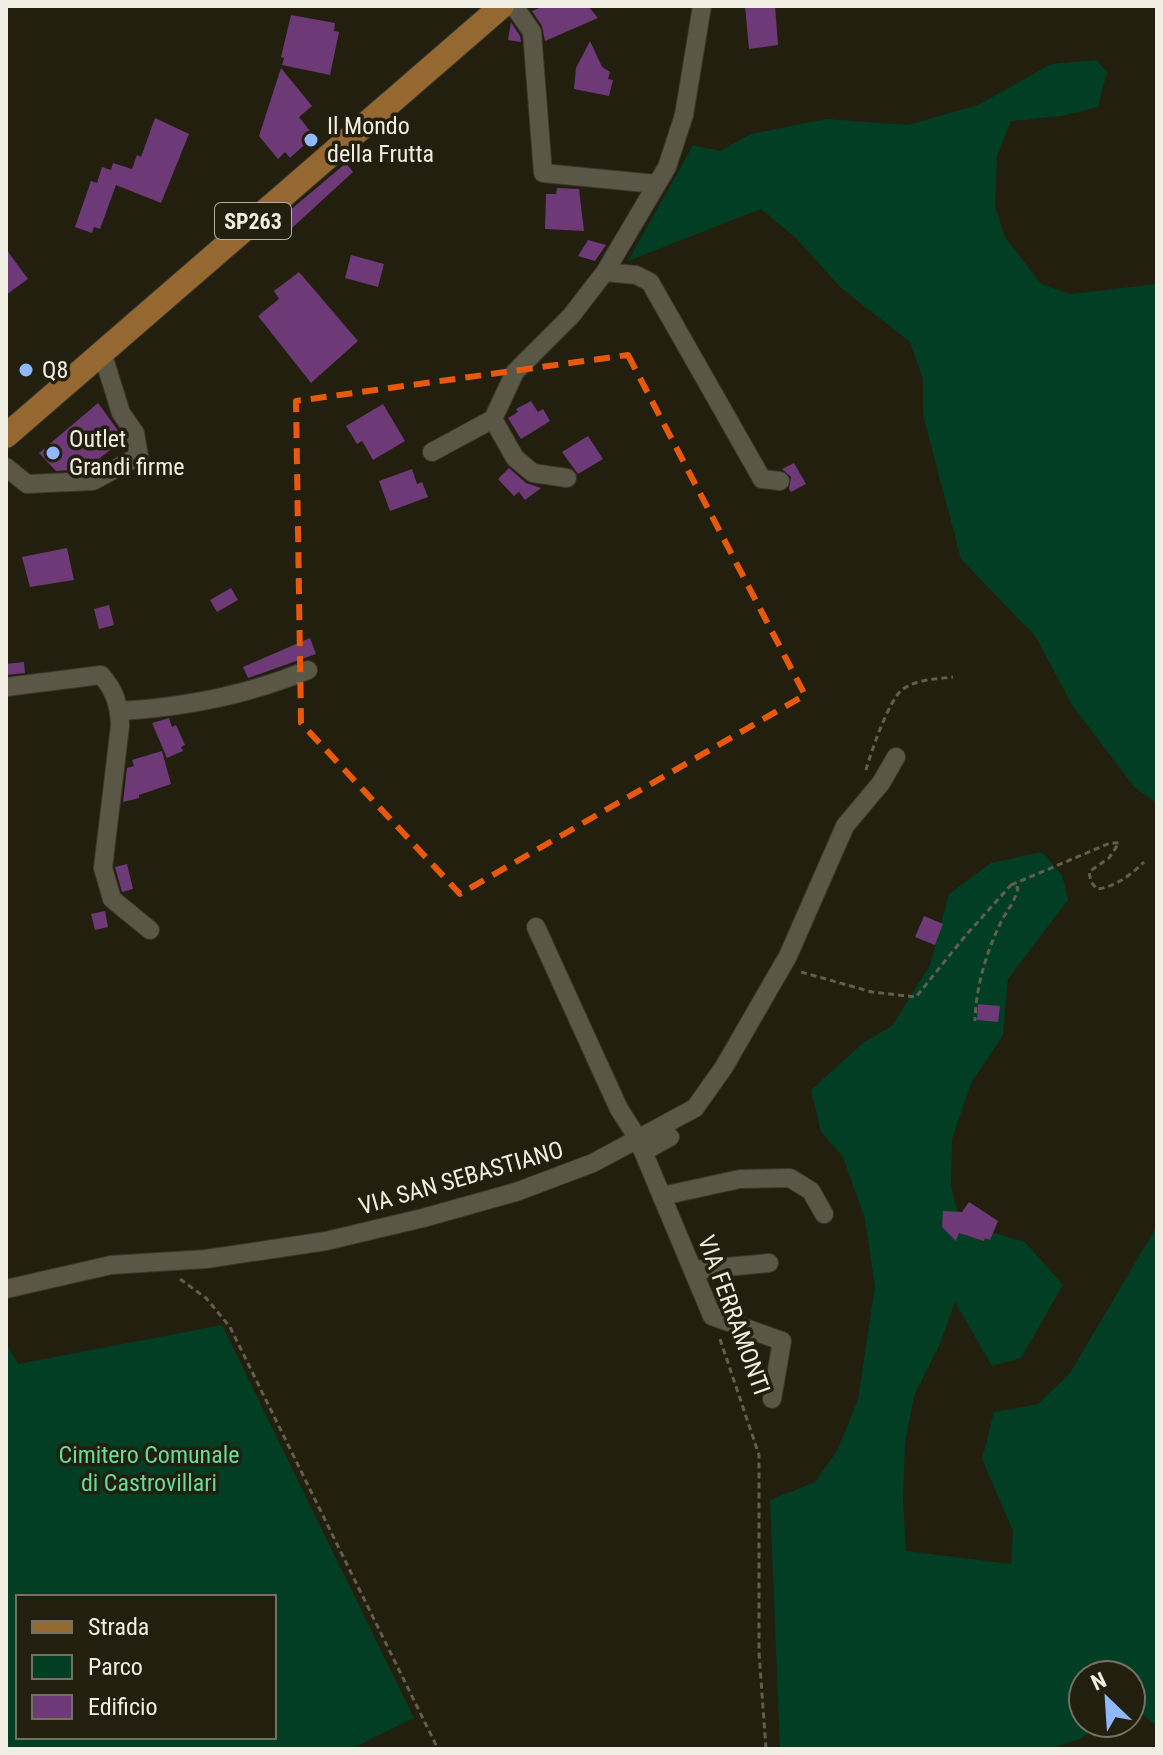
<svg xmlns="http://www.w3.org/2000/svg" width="1163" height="1755" font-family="'Roboto Condensed',sans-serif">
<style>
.green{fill:#023e23;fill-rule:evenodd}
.building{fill:#6e3977}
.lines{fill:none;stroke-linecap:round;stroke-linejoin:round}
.minor-casing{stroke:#3a372d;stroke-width:20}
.major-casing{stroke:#3a372d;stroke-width:26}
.path{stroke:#615e50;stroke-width:3;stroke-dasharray:6 4;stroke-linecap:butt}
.minor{stroke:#5b5746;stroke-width:18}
.major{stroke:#966831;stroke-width:24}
.marked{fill:none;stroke:#e8590c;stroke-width:6;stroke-dasharray:16 10;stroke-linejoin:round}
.poi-dot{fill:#8fb8fd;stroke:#221f0f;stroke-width:3}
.labels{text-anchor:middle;stroke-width:7;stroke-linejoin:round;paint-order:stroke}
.shield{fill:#221f0f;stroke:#b2afa3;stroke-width:2}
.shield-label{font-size:22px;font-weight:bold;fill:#f0ede3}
.poi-label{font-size:24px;fill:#f0ede3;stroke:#221f0f;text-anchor:start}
.street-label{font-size:24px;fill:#f0ede3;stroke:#221f0f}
.park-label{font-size:24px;fill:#65dd9a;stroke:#221f0f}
</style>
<rect width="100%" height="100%" fill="#221f0f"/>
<path class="green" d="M1096 60 1107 72 1098 107 1062 116 1011 121 997 156 995 207 1005 237 1041 284 1070 294 1157 284V803L1135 788 1072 705 1036 637 961 559 923 415V379L910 342 840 287 797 239 761 209 628 261 693 145 720 151 751 134 826 119 908 125 978 105 1051 64Z
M1042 852 1062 875 1068 900 1008 979 1003 1035 971 1083 952 1139 951 1185 960 1223 1025 1242 1063 1285 1021 1358 992 1366 955 1302 940 1344 914 1396 905 1443 903 1499 906 1551 1011 1564 1013 1531 982 1459 994 1412 1038 1404 1070 1373 1157 1226V1726L1142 1714 1131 1715V1675H1083V1723H1103L1080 1739 1049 1749H780L770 1500 815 1482 837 1451 858 1400 875 1286 865 1219 843 1157 821 1132 811 1090 864 1042 892 1026 930 965 949 894 991 863Z
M222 1325 414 1718 351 1749H6V1343L18 1364ZM18 1597H274V1737H18Z"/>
<path class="building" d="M544 6H588L598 18 545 41 542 26 532 11Z
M745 6H775L778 45 749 49Z
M291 15 335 23 334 31 339 32 330 75 282 65 284 58 281 57Z
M511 22 520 36 521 42 508 40Z
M590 41 602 67 610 72 608 79 613 80 609 96 574 89 576 68Z
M281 68 312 106 299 117 314 136 290 158 285 152 278 159 259 136Z
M155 118 189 134 161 203 116 185 100 229 94 227 92 233 75 227 91 181 97 183 102 167 111 170 113 163 132 169 137 155 141 157Z
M346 163 353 172 292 228 282 217Z
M557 188 579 189 584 231 545 229 546 194H556Z
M588 240 606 245 595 261 578 256Z
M6 249 28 279 6 295Z
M351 255 384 264 378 287 345 278Z
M299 272 358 341 311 383 258 316 279 299 274 291Z
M531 401 538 412 543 409 550 421 521 439 508 418 518 412 516 409Z
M98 403 124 439 86 469 56 471 39 453Z
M383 404 405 441 373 460 362 441 357 444 346 426Z
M588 436 603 459 578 474 562 452Z
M794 463 806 484 791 492 789 489 791 477 782 469Z
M509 468 526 483 541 488 525 500 519 492 514 496 498 479Z
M412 469 417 484 422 482 428 497 390 511 379 481Z
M67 548 74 580 30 587 22 557Z
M231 588 238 600 217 612 210 600Z
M109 605 114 625 99 629 94 609Z
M310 638 316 654 248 678 243 667Z
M24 662 25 673 6 675V664Z
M169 718 172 727 176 725 185 745 181 747 183 751 167 758 152 723Z
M162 751 171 784 139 795V798L123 802 127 768 134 766 132 760Z
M127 864 133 889 122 892 115 867Z
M105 911 108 927 95 930 91 914Z
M924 916 943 924 935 945 915 937Z
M978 1004 1000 1006 998 1022 977 1020Z
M969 1202 998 1221 990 1240 985 1238 984 1241 959 1233 956 1241 942 1227 943 1211 962 1212Z"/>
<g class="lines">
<g class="minor-casing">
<path id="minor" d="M514 6 532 32 543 173 656 184
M605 272 636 275 650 282 762 479 780 481
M493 419 515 372 571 316 605 272 667 167 684 115 702 6
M493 419 515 458 533 473 567 478
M432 452 493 419
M6 467 27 484 93 481 139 456 135 433 121 413 102 352
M6 687 101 675C114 689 120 706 120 726L103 868 112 899 150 930
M120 711C185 707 248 695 308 670
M536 927 619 1109 637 1137 712 1316 782 1341 772 1399
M643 1152 670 1137
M662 1196 740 1179 790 1178 811 1191 824 1214
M693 1270 769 1263
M6 1289 111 1265 206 1259 326 1241 423 1218 516 1192 593 1163 695 1108 724 1067 788 956 845 826 881 783 896 757"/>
</g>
<g class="major-casing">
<path id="major" d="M6 436 502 6"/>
</g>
<path class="path" d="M866 770C871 752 889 699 903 689 917 679 937 679 953 677
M1011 885 1110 843H1119L1109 858 1089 872 1091 882 1097 889C1115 887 1131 875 1144 862
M801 972 872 992 916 997 966 935 1011 885 1018 888C1015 902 1007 910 1001 922 986 953 976 986 975 1021
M180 1279 206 1298 230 1327 438 1749
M720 1339 759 1455V1652L766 1749"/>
<use href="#minor" class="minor"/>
<use href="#major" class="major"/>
</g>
<path class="marked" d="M628 355 805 695 460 894 301 723 296 401Z"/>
<g class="poi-dot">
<circle cx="311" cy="140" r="8"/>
<circle cx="26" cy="370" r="8"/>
<circle cx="53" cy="453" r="8"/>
</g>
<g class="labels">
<rect class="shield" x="215" y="203" width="76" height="36" rx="6"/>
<g class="shield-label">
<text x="253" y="229">SP263</text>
</g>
<g class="poi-label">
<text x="327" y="134">Il Mondo<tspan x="327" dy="28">della Frutta</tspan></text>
<text x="42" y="378">Q8</text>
<text x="69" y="447">Outlet<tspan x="69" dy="28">Grandi firme</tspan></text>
</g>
<g class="street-label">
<text transform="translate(461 1178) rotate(-16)" y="8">VIA SAN SEBASTIANO</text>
<text transform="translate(734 1315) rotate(70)" y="8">VIA FERRAMONTI</text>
</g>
<g class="park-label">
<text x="149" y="1463">Cimitero Comunale<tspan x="149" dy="28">di Castrovillari</tspan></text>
</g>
</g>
<rect width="1163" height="1755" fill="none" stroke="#f0ede3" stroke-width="16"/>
<rect x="16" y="1595" width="260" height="144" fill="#221f0f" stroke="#747164" stroke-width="2"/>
<rect x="32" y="1621" width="40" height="12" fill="#966831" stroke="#747164" stroke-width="2"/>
<text x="88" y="1635" font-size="24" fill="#f0ede3">Strada</text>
<rect x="32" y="1655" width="40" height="24" fill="#023e23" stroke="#747164" stroke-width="2"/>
<text x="88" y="1675" font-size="24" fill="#f0ede3">Parco</text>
<rect x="32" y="1695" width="40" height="24" fill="#6e3977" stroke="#747164" stroke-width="2"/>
<text x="88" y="1715" font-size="24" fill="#f0ede3">Edificio</text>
<g transform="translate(1107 1699) rotate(335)"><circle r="38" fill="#221f0f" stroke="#747164" stroke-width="2"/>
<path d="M0-6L14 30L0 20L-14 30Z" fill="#8fb8fd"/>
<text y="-12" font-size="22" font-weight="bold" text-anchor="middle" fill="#f0ede3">N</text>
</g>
</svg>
